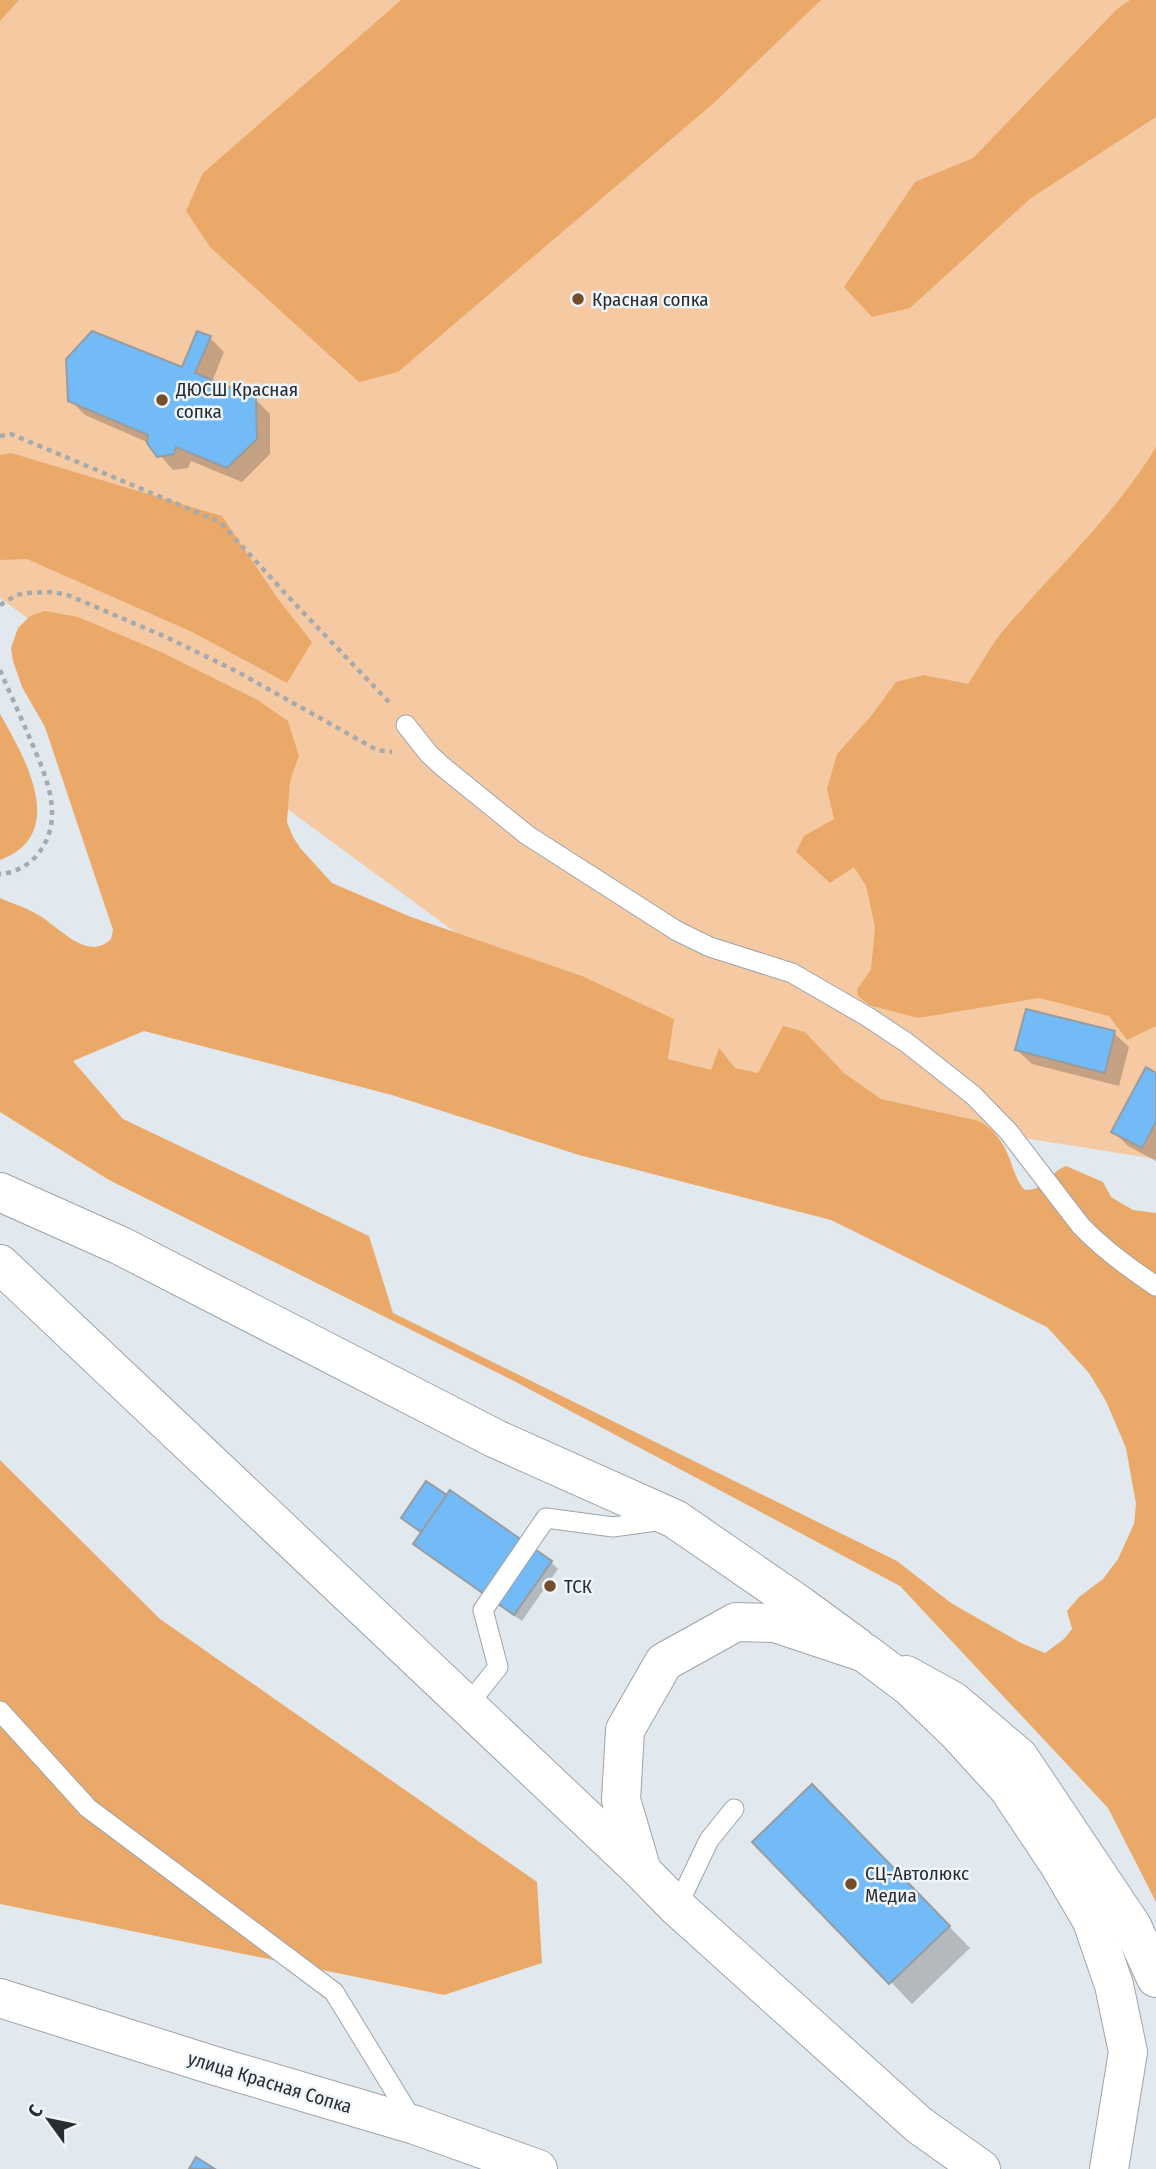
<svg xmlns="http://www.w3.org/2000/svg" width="1156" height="2169" font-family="'Fira Sans Condensed',sans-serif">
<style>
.green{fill:#f5caa3}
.forest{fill:#eba969;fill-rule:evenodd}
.shadow{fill:#0003}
.building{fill:#73bbf7;stroke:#969ca1;stroke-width:2}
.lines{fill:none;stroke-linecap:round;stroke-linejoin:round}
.service-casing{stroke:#9ea4aa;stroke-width:21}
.tertiary-casing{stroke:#9ea4aa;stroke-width:40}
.secondary-casing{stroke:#9ea4aa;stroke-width:40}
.path{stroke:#a5aaaf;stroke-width:4.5;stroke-dasharray:5 5;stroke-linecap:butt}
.service{stroke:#fff;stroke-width:19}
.tertiary{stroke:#fff;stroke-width:38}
.secondary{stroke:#fff;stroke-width:38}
.poi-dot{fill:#734e29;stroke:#eef5fb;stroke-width:2.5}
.labels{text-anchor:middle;stroke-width:5;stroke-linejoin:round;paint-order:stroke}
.poi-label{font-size:19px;fill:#2a2d2f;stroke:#eef5fb;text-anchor:start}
.street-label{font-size:19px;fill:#2a2d2f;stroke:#eef5fb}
</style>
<rect width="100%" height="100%" fill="#e1e8ee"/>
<path class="green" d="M0 0H1156V1159L655 1079 0 598Z"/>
<path class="forest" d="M0 0H19L0 21Z
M401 0H821L715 102 398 372 359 382 210 247 186 211 203 173Z
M1130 0H1156V117L1031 198 910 308 872 317 844 287 915 182 973 158 1117 9Z
M1156 447V1026L1127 1040 1109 1016 1039 998 918 1018 869 1005 858 996 857 989 871 970 875 927 866 886 854 867 830 883 796 852 804 836 834 819 827 789 837 754 871 716 896 682 924 675 968 684C981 665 992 643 1007 626 1057 568 1117 512 1156 447Z
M11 453 222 516 278 599 312 642 287 683 192 632 27 559 0 560V455Z
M45 611 78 617 159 651 256 699 288 721 299 756 290 781 287 822 293 837 301 849 332 883 411 917 582 976 674 1019 668 1059 711 1070 719 1048 735 1068 758 1073 783 1026 805 1032 844 1073 881 1099 979 1121C1000 1133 1007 1150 1014 1171 1017 1178 1019 1185 1025 1190 1047 1190 1048 1173 1066 1166L1103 1182 1111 1197 1133 1210 1156 1213V1902L1108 1808 900 1586 512 1380 109 1180 0 1112V898C13 904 28 908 40 916 60 928 88 962 111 939L113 930 45 727 22 687 13 661 11 648 18 628 30 616ZM144 1031 392 1095 579 1155 831 1220 1047 1327 1089 1373 1106 1401 1126 1448 1136 1504 1134 1524 1118 1559 1103 1579 1079 1597 1067 1611 1072 1629 1064 1639 1045 1653 1021 1643 951 1603 897 1561 393 1313 369 1236 123 1119 73 1061Z
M0 714C24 756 70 834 0 860Z
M0 1460 160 1619 537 1882 542 1963 444 1995 0 1904Z"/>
<path class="shadow" d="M210 338 224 352 212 382 255 399 270 414V454L242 482 191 461 188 468 173 470 149 443 85 415 70 400 183 370Z
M1114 1033 1129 1047 1119 1086 1032 1064 1017 1050Z
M1156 1075V1161L1128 1146 1113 1131Z
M447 1497 551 1562 558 1569 522 1621 422 1551 415 1544 423 1533 403 1518Z
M834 1808 970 1948 912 2004 891 1982Z"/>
<path class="building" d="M92 331 182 367 197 331 211 336 195 373 256 398 257 439 227 468 176 447 174 454 157 457 147 443 148 435 68 401 66 359Z
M1026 1009 1115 1031 1105 1073 1015 1050Z
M1146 1067 1156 1073V1122L1142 1148 1111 1132Z
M426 1481 447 1495 421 1532 401 1518Z
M450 1490 552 1561 514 1615 413 1544Z
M812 1784 950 1926 889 1984 752 1842Z
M196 2157 215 2169H189Z"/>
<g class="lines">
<g class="service-casing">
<path id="service" d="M406 725 429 754 442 766 527 835 677 931 710 947 792 973 868 1017 907 1043 973 1095 1008 1131 1081 1226C1103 1249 1129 1268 1156 1286
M467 1706 498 1667 483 1610 546 1518 613 1527 663 1520
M0 1711 88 1808 334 1992 413 2121
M677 1907 709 1840 734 1809"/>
</g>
<g class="tertiary-casing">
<path id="tertiary" d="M0 1192 121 1246 496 1439 675 1519 801 1606 857 1647
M0 1264 642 1871
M906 1675 953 1701 1019 1757 1132 1926 1156 1978"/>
</g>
<g class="secondary-casing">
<path id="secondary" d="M0 1998 212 2065 415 2125 538 2169
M981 2169 919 2125 677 1907 642 1871 621 1800 625 1730 664 1662 736 1622 775 1623 865 1653 910 1687 957 1732 1008 1788 1058 1863 1092 1921 1114 1985 1128 2052 1109 2169"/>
</g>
<path class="path" d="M0 436 11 434 220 522 295 604 389 702
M0 605 17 595 25 593 53 592 70 596 166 637 236 671 377 750 392 752
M0 670C9 691 19 713 28 734 44 772 68 818 37 855 28 866 14 873 0 874"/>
<use href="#service" class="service"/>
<use href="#tertiary" class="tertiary"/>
<use href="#secondary" class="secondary"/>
</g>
<g class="poi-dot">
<circle cx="578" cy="299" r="7"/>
<circle cx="162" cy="400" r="7"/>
<circle cx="550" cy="1586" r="7"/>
<circle cx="851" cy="1884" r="7"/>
</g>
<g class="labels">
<g class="poi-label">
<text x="592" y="306">Красная сопка</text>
<text x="176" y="396">ДЮСШ Красная<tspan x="176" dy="22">сопка</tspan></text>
<text x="564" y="1593">ТСК</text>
<text x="865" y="1880">СЦ-Автолюкс<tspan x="865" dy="22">Медиа</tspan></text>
</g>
<g class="street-label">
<text transform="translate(270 2082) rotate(17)" y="7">улица Красная Сопка</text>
</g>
</g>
<g transform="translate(49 2120) rotate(303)" stroke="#eef5fb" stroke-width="5" paint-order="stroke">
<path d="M0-5L12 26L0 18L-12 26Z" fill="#2a2d2f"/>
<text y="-10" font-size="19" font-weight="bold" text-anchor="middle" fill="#2a2d2f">С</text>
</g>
</svg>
